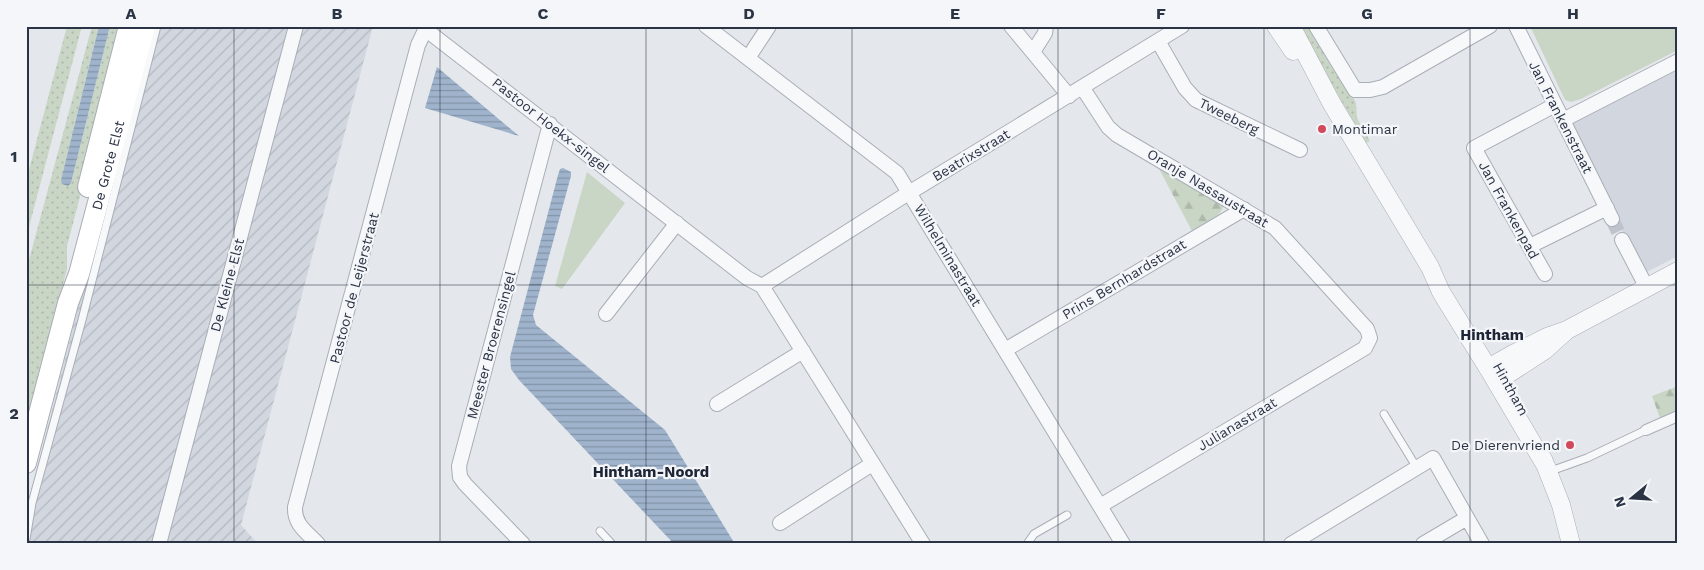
<svg xmlns="http://www.w3.org/2000/svg" width="1704" height="570" font-family="'Work Sans',sans-serif">
<style>
.built{fill:#d2d6de}
.industrial{fill:url(#industrial-furrows)}
.grass{fill:url(#grass-dots)}
.forest{fill:url(#forest-firs)}
.green{fill:#c9d6c5}
.water{fill:url(#water-rules)}
.lines{fill:none;stroke-linecap:round;stroke-linejoin:round}
.minor-tunnel{stroke:#bfc3cb;stroke-width:14;stroke-dasharray:14 7;stroke-linecap:butt}
.service-casing{stroke:#a9aeb7;stroke-width:9}
.pedestrian-casing{stroke:#a9aeb7;stroke-width:12}
.minor-casing{stroke:#a9aeb7;stroke-width:16}
.tertiary-casing{stroke:#a9aeb7;stroke-width:19}
.secondary-casing{stroke:#a9aeb7;stroke-width:22}
.service{stroke:#f7f8fa;stroke-width:7}
.pedestrian{stroke:#f7f8fa;stroke-width:10}
.minor{stroke:#f7f8fa;stroke-width:14}
.tertiary{stroke:#f7f8fa;stroke-width:18}
.secondary{stroke:#fff;stroke-width:20}
.grid{fill:none;stroke:#2b3445;stroke-width:1;stroke-opacity:0.55}
.poi-dot{fill:#d1495b;stroke:#f4f6f9;stroke-width:2}
.labels{text-anchor:middle;stroke-width:4.5;stroke-linejoin:round;paint-order:stroke}
.street-label{font-size:14px;fill:#2b3445;stroke:#f4f6f9}
.poi-label{font-size:14px;fill:#2b3445;stroke:#f4f6f9;text-anchor:start}
.neighbourhood-label{font-size:15px;font-weight:bold;fill:#1d2536;stroke:#f4f6f9}
.neatline{fill:none;stroke:#2b3445;stroke-width:2}
.grid-label{font-size:16px;text-anchor:middle;font-weight:bold;fill:#2b3445}
</style>
<defs>
<pattern id="industrial-furrows" width="10" height="10" patternUnits="userSpaceOnUse" patternTransform="scale(1.25)"><rect width="10" height="10" fill="#d2d6de"/><path d="M-1 1l2-2M0 10L10 0M9 11l2-2" fill="none" stroke="#b4b8c0"/></pattern>
<pattern id="grass-dots" width="8" height="8" patternUnits="userSpaceOnUse" patternTransform="scale(1.25)"><rect width="8" height="8" fill="#c9d6c5"/><path d="M2 2h.1M6 6h.1" fill="none" stroke="#adb8ab" stroke-width="1.8" stroke-linecap="round"/></pattern>
<pattern id="forest-firs" width="22" height="20" patternUnits="userSpaceOnUse" patternTransform="scale(1.25)"><rect width="22" height="20" fill="#c9d6c5"/><path d="M5 1l3.5 6h-7zM16 11l3.5 6h-7z" fill="#adb8ab"/></pattern>
<pattern id="water-rules" width="6" height="5" patternUnits="userSpaceOnUse" patternTransform="scale(1.25)"><rect width="6" height="5" fill="#9fb4cc"/><path d="M0 2.5h6" fill="none" stroke="#8293a7"/></pattern>
</defs>
<rect width="100%" height="100%" fill="#e4e7ec"/>
<path class="built" d="M1678 70V256L1643 274 1569 124Z"/>
<path class="industrial" d="M150 26H373L241 525 258 544H26V512Z"/>
<path class="grass" d="M67 26H82L26 238V181Z
M92 26H99L61 180 71 183 110 26H125L67 246V269L26 426V271Z
M1298 26H1307L1339 79 1345 81 1356 103 1357 118 1370 141 1366 143Z"/>
<path class="forest" d="M1157 165 1224 202C1224 217 1203 224 1192 231Z
M1678 386V414L1661 421 1652 396Z"/>
<path class="green" d="M1530 26H1678V50L1581 99 1571 102 1565 100Z
M587 172 625 203 562 289 555 286Z"/>
<path class="water" d="M99 26H110L71 183 68 186 62 184 61 180Z
M437 67 519 136 425 108Z
M563 168 571 172V176L533 315 536 325 665 430 735 544H674L519 380 511 369 510 357 558 175 560 169Z"/>
<g class="lines">
<path class="minor-tunnel" d="M1612 219 1622 240"/>
<g class="service-casing">
<path id="service" d="M1384 414 1417 468
M1548 472 1587 458 1646 430
M600 531 612 544
M26 539 32 503 82 320 157 26
M1027 544 1034 534 1067 515"/>
</g>
<g class="pedestrian-casing">
<path id="pedestrian" d="M1646 430 1678 416"/>
</g>
<g class="minor-casing">
<path id="minor" d="M706 26 897 173 1123 544
M1011 26 1069 96
M1316 26 1355 90H1370L1383 87 1490 26
M1516 26 1612 219
M425 29 747 278 762 286 923 544
M1158 41 1185 88 1196 100 1300 150
M1033 52 1045 33 1046 26
M748 58 769 26
M1082 87 1108 127 1117 135 1275 228 1367 329 1370 338 1365 348 1350 357 1100 506
M1563 120 1678 61
M1622 240 1647 288
M1530 246 1607 208
M1545 274 1474 148 1555 105
M762 286 899 199 1182 26
M606 314 677 223
M1005 350 1244 209
M717 404 803 351
M780 523 872 464
M159 544 296 26
M318 544C307 532 294 525 295 507L418 45 427 26
M523 544 465 484 460 477 459 466 550 124
M1291 544 1433 458 1482 544
M1423 544 1467 518"/>
</g>
<g class="tertiary-casing">
<path id="tertiary" d="M1276 26 1293 51
M1291 26 1332 104 1430 267 1441 292 1491 373 1547 468
M1567 330 1545 350 1505 376 1491 373 1497 363 1513 354 1547 337 1567 330 1678 271
M1543 459 1561 505 1571 544"/>
</g>
<g class="secondary-casing">
<g id="secondary">
<path d="M88 187 129 26"/>
<path id="s1" d="M26 463 68 303 79 274 145 26"/>
</g>
</g>
<use href="#service" class="service"/>
<use href="#pedestrian" class="pedestrian"/>
<use href="#minor" class="minor"/>
<use href="#tertiary" class="tertiary"/>
<use href="#secondary" class="secondary"/>
</g>
<path class="grid" d="M234 26V544M440 26V544M646 26V544M852 26V544M1058 26V544M1264 26V544M1470 26V544M26 285H1678"/>
<g class="poi-dot">
<circle cx="1322" cy="129" r="5"/>
<circle cx="1570" cy="445" r="5"/>
</g>
<g class="labels">
<g class="street-label">
<text transform="translate(1229 116) rotate(26)" y="5">Tweeberg</text>
<text transform="translate(1561 117) rotate(63)" y="5">Jan Frankenstraat</text>
<text transform="translate(551 125) rotate(38)" y="5">Pastoor Hoekx-singel</text>
<text transform="translate(971 155) rotate(-31)" y="5">Beatrixstraat</text>
<text dy="5" stroke="none"><textPath href="#s1" startOffset="309">De Grote Elst</textPath></text>
<text transform="translate(1208 188) rotate(31)" y="5">Oranje Nassaustraat</text>
<text transform="translate(1509 210) rotate(61)" y="5">Jan Frankenpad</text>
<text transform="translate(948 255) rotate(59)" y="5">Wilhelminastraat</text>
<text transform="translate(1124 279) rotate(-31)" y="5">Prins Bernhardstraat</text>
<text transform="translate(227 285) rotate(-75)" y="5">De Kleine Elst</text>
<text transform="translate(354 288) rotate(-75)" y="5">Pastoor de Leijerstraat</text>
<text transform="translate(491 345) rotate(-75)" y="5">Meester Broerensingel</text>
<text transform="translate(1511 389) rotate(61)" y="5">Hintham</text>
<text transform="translate(1237 424) rotate(-31)" y="5">Julianastraat</text>
</g>
<g class="poi-label">
<text x="1332" y="134">Montimar</text>
<text x="1560" y="450" text-anchor="end">De Dierenvriend</text>
</g>
<g class="neighbourhood-label">
<text x="1492" y="340">Hintham</text>
<text x="651" y="477">Hintham-Noord</text>
</g>
</g>
<rect width="1704" height="570" fill="none" stroke="#f4f6f9" stroke-width="55"/>
<g transform="translate(1632 498) rotate(252)" stroke="#f4f6f9" stroke-width="4" paint-order="stroke">
<path d="M0-4L9 19L0 12L-9 19Z" fill="#2b3445"/>
<text y="-8" font-size="14" font-weight="bold" text-anchor="middle" fill="#2b3445">N</text>
</g>
<rect x="28" y="28" width="1648" height="514" class="neatline"/>
<g class="grid-label">
<text x="131" y="19">A</text>
<text x="337" y="19">B</text>
<text x="543" y="19">C</text>
<text x="749" y="19">D</text>
<text x="955" y="19">E</text>
<text x="1161" y="19">F</text>
<text x="1367" y="19">G</text>
<text x="1573" y="19">H</text>
<text x="14" y="162">1</text>
<text x="14" y="419">2</text>
</g>
</svg>
